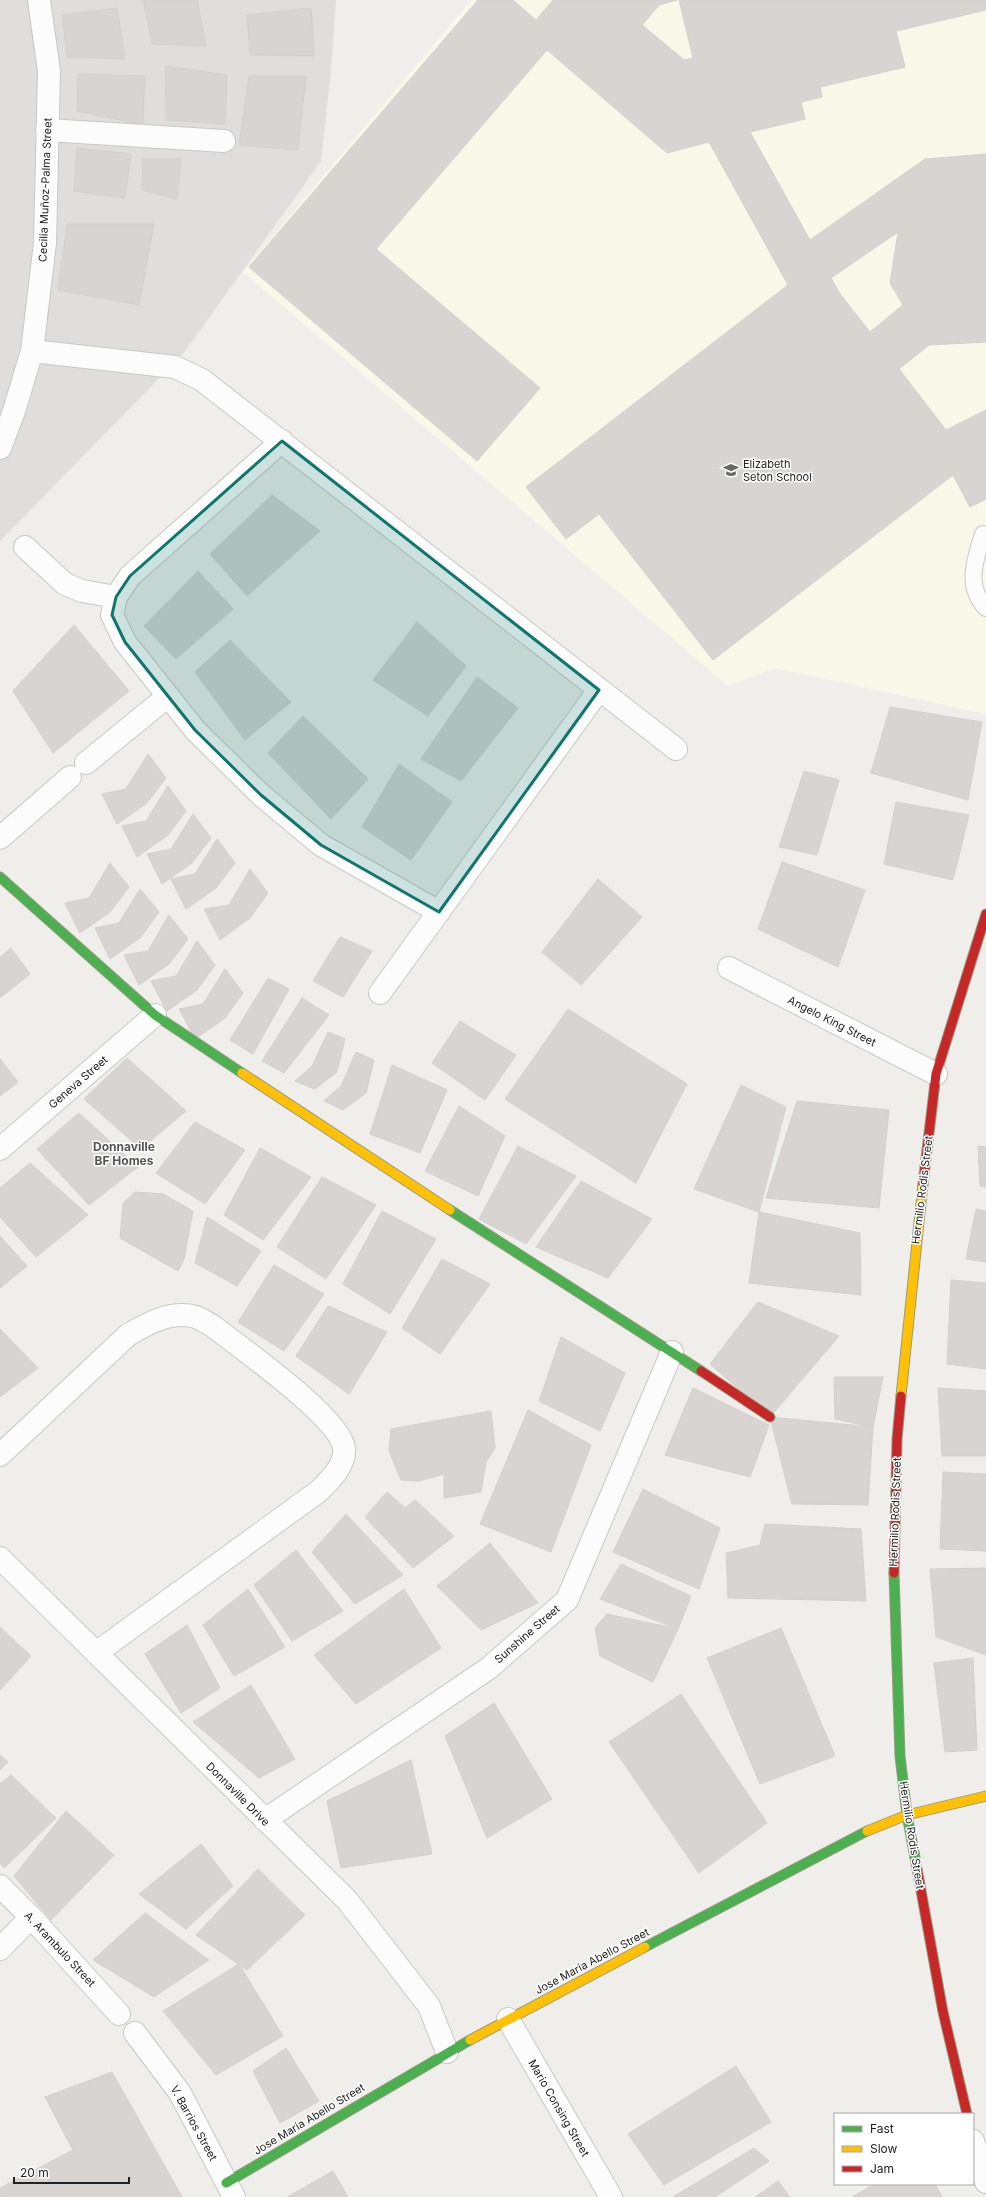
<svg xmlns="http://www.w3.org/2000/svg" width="986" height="2197" font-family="Inter,sans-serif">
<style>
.residential{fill:#dfdedc}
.education{fill:#f8f7e8}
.building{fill:#d7d4d2;stroke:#d3d0cc;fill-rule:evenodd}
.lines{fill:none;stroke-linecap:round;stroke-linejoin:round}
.lane-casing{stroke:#c9c8c7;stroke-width:18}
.street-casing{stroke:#c9c8c7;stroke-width:24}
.fast-casing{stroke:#999a82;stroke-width:11}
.slow-casing{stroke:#999a82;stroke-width:11}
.jam-casing{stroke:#999a82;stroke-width:11}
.lane{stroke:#fdfcfc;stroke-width:16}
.street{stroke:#fdfcfc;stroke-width:22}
.fast{stroke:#4caf50;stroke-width:9}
.slow{stroke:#ffc107;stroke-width:9}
.jam{stroke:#c62828;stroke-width:9}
.marked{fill:#0f766e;fill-opacity:0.2;stroke:#0f766e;stroke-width:3;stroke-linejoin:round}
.labels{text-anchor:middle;stroke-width:3;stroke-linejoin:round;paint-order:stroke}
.street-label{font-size:11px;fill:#222;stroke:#fff}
.poi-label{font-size:11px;fill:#222;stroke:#fff;text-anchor:start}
.neighbourhood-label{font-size:12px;font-weight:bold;fill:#555;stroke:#fff}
</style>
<rect width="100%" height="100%" fill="#f0eeeb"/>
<path class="residential" d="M0 0H336L331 70 321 161 183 354 0 541Z"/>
<path class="education" d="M471 0H986V714L775 668 728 686 243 272Z"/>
<path class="building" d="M143 0H197L206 46 152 44Z
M478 0H513L536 20 553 0H677L659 5 642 25 684 60 693 58 679 0H986V10L896 31 905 67 820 87 822 97 801 102 805 119 750 132 810 240 925 159 986 154V342L929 345 899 369 946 430 986 410V499L970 507 953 475 713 660 599 514 566 539 526 487 788 285 709 142 667 153 547 50 376 249 540 388 477 461 249 267ZM898 232 890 283 903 305 870 332 840 294 831 278Z
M117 8 125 59 67 57 62 15Z
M311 8 314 56 250 55 247 15Z
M165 66 227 75 225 124 166 120Z
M78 74 145 76 143 125 77 111Z
M249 76H306L298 150 239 145Z
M77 148 131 154 125 198 74 191Z
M143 159H181L177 199 142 190Z
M67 224H154L139 305 58 290Z
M272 495 320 531 247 596 210 554Z
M198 571 233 609 176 659 144 626Z
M417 622 466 666 428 716 373 680Z
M74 625 129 691 53 753 13 691Z
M230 640 291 702 245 740 195 672Z
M477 677 518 708 461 781 421 759Z
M890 707 982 722 968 800 871 773Z
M303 716 368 779 331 819 268 753Z
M148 754 166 778 147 803 117 824 102 794 126 789Z
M399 764 452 802 411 860 362 827Z
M804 771 839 780 817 855 779 847Z
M168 786 186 811 168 835 137 857 122 826 146 821Z
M896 802 969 815 953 880 884 864Z
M193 814 211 838 192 863 162 884 147 854 171 849Z
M217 839 235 863 216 888 186 909 171 879 195 874Z
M782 862 865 890 838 967 758 929Z
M110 863 129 887 110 912 80 933 65 903 89 898Z
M250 869 268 893 250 918 220 940 204 909 229 905Z
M598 879 642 917 581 985 542 952Z
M140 889 159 912 140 938 110 959 95 928 119 923Z
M169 915 188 939 169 964 139 985 124 955 148 951Z
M340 937 372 951 343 997 313 981Z
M197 941 215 965 197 990 167 1011 151 981 176 976Z
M11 948 30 974 0 998V957Z
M225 969 243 993 225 1018 195 1039 179 1009 203 1004Z
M268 978 289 989 253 1054 230 1040Z
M302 998 329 1015 284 1073 262 1061Z
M568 1009 687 1084 636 1183 505 1099Z
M460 1021 516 1055 485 1100 432 1063Z
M328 1032 345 1039 337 1072 315 1089 295 1081 312 1066Z
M356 1052 374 1060 366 1093 343 1110 324 1101 341 1086Z
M127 1058 186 1111 141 1149 84 1099Z
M0 1059 18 1082 0 1096Z
M392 1065 447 1090 420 1153 370 1134Z
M741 1085 786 1107 759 1212 694 1189Z
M797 1101 889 1110 879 1208 766 1198Z
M459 1106 505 1136 478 1196 425 1171Z
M79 1113 138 1167 89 1205 37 1149Z
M195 1122 245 1150 205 1204 156 1173Z
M518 1146 576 1176 526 1244 479 1219Z
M978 1146 986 1147V1187L980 1186Z
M260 1148 311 1177 263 1240 224 1215Z
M30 1163 88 1215 36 1257 0 1217V1188Z
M322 1177 376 1205 326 1279 277 1247Z
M581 1181 652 1219 608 1278 536 1247Z
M135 1192 163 1194 193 1211 184 1259 178 1271 120 1238 123 1203Z
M976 1209 986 1211V1262L966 1259Z
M382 1211 436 1239 390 1314 343 1284Z
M759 1212 860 1233 861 1295 749 1283Z
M207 1217 261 1251 237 1286 195 1263Z
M0 1236 27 1266 0 1288Z
M442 1259 490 1284 440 1354 402 1328Z
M274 1265 324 1294 284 1351 238 1322Z
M951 1280 986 1283V1369L947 1364Z
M758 1302 839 1336 770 1417 710 1364Z
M328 1306 387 1332 349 1394 296 1356Z
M0 1329 38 1368 0 1397Z
M561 1337 625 1373 600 1431 539 1401Z
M834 1377H883L873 1427 835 1419Z
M693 1388 769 1425 750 1477 665 1455Z
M938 1388 986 1391V1456H942Z
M528 1410 591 1445 551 1552 480 1524Z
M491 1411 495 1448 486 1462 481 1492 444 1498V1474L419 1481 401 1480 389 1451 391 1429Z
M770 1417 873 1427 868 1505 792 1504Z
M943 1472 986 1474V1551L940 1549Z
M643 1489 720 1528 699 1589 613 1552Z
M387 1492 405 1508 415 1500 454 1536 413 1568 365 1517Z
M346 1514 403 1575 355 1604 312 1552Z
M765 1524 861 1529 866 1601 728 1598 726 1553 760 1545Z
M490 1543 538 1603 481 1630 437 1586Z
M296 1550 343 1611 292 1641 254 1585Z
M621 1564 691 1596 678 1629 600 1599Z
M986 1568V1655L936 1637 930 1569Z
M248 1589 285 1647 234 1676 203 1625Z
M404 1589 441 1648 356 1704 314 1655Z
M607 1614 678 1629 653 1682 600 1656 595 1628Z
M187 1625 220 1688 181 1713 145 1654Z
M0 1627 31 1656 0 1690Z
M781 1628 835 1756 760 1784 707 1658Z
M973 1658 977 1750 945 1752 934 1663Z
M251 1685 295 1759 259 1778 193 1722Z
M681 1694 767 1823 699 1873 609 1742Z
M494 1703 552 1799 487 1838 445 1736Z
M0 1755 8 1762 0 1770Z
M411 1760 432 1854 341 1868 327 1801Z
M11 1775 56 1818 4 1868 0 1863V1784Z
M66 1811 114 1855 51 1920 14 1876Z
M201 1844 233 1886 186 1929 139 1894Z
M258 1869 305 1915 247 1970 196 1935Z
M145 1913 209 1960 154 1997 93 1960Z
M239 1964 283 2036 216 2075 163 2011Z
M286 2048 319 2101 280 2123 253 2071Z
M736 2066 771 2122 664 2185 628 2134Z
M112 2072 182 2197H0V2188L73 2150 45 2097Z
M754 2148 769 2161 715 2197H673Z
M333 2171 348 2197H287Z
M778 2181 790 2197H755Z
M875 2184H935L942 2197H852Z"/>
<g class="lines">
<g class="lane-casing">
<path id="lane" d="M983 534C975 560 965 586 986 608"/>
</g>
<g class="street-casing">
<path id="street" d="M47 130 224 141
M32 351 175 367 202 380 676 749
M282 441 130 576 116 597 112 615 125 642 195 730 261 795 321 845 439 912
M0 448 14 411 32 351 45 243 49 71 39 0
M25 547 65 584 82 591 116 597
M86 763 168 696
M0 838 70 777
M729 968 936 1074
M380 993 599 690
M0 1149 155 1015
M0 1455 128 1335C148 1323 172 1310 196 1317 202 1319 208 1324 213 1326 240 1348 340 1417 344 1448 346 1465 330 1480 319 1491L96 1653
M0 1558 347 1900 429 2006 447 2052
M265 1820 489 1668 567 1600 672 1352
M0 1886 31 1917 119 2014
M0 1949 31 1917
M508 2019 611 2197
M135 2033 180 2093 234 2197
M973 2141 986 2182"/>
</g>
<g class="fast-casing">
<path id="fast" d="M0 877 155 1015 242 1073
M450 1210 701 1371
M894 1573 900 1756 907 1815 916 1863
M645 1947 867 1831
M226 2183 470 2040"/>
</g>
<g class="slow-casing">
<path id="slow" d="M242 1073 450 1210
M901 1396 923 1184
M867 1831 907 1815 986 1796
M470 2040 645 1947"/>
</g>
<g class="jam-casing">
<path id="jam" d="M923 1184 936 1074 986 914
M701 1371 770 1417
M894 1573 897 1439 901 1396
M916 1863 943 2012 967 2114"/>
</g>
<use href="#lane" class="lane"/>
<use href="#street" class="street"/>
<use href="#fast" class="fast"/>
<use href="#slow" class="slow"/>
<use href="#jam" class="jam"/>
</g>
<path class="marked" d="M282 441 599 690 439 912 321 845 261 795 195 730 125 642 112 615 116 597 130 576Z"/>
<defs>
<g id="school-bare" transform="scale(1.2)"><path d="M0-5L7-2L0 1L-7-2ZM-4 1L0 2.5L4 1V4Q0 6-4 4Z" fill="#6a6968" stroke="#fff" stroke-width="2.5" paint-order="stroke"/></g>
</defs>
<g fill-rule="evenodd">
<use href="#school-bare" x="731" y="470"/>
</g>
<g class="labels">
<g class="street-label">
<text transform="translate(45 190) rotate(-88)" y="4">Cecilia Muñoz-Palma Street</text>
<text transform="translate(832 1021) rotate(27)" y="4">Angelo King Street</text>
<text transform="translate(78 1082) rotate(-41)" y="4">Geneva Street</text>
<text transform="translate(922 1190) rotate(-83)" y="4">Hermilio Rodis Street</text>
<text transform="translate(895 1512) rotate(-88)" y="4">Hermilio Rodis Street</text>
<text transform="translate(527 1634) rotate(-41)" y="4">Sunshine Street</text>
<text transform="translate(238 1794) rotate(45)" y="4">Donnaville Drive</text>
<text transform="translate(912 1835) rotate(81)" y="4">Hermilio Rodis Street</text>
<text transform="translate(60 1949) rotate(47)" y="4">A. Arambulo Street</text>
<text transform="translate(592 1961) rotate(-28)" y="4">Jose Maria Abello Street</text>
<text transform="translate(559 2108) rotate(60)" y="4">Mario Consing Street</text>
<text transform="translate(309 2119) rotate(-31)" y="4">Jose Maria Abello Street</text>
<text transform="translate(194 2123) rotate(61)" y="4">V. Barrios Street</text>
</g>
<g class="poi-label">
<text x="743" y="468">Elizabeth<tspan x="743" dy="13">Seton School</tspan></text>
</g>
<g class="neighbourhood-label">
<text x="124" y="1151">Donnaville<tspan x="124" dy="14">BF Homes</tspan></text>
</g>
</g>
<rect x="834" y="2113" width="140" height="72" fill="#ffffff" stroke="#a7a7a7"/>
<rect x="842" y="2126" width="20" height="6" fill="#4caf50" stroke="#a7a7a7"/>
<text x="870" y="2133" font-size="12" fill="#222222">Fast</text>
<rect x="842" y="2146" width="20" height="6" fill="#ffc107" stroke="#a7a7a7"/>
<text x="870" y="2153" font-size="12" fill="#222222">Slow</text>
<rect x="842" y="2166" width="20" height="6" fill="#c62828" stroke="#a7a7a7"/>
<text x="870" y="2173" font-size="12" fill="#222222">Jam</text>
<path d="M14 2177v6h115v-6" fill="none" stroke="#222222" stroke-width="2"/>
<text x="20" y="2177" font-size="12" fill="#222222" stroke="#ffffff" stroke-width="3" paint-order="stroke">20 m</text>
</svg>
